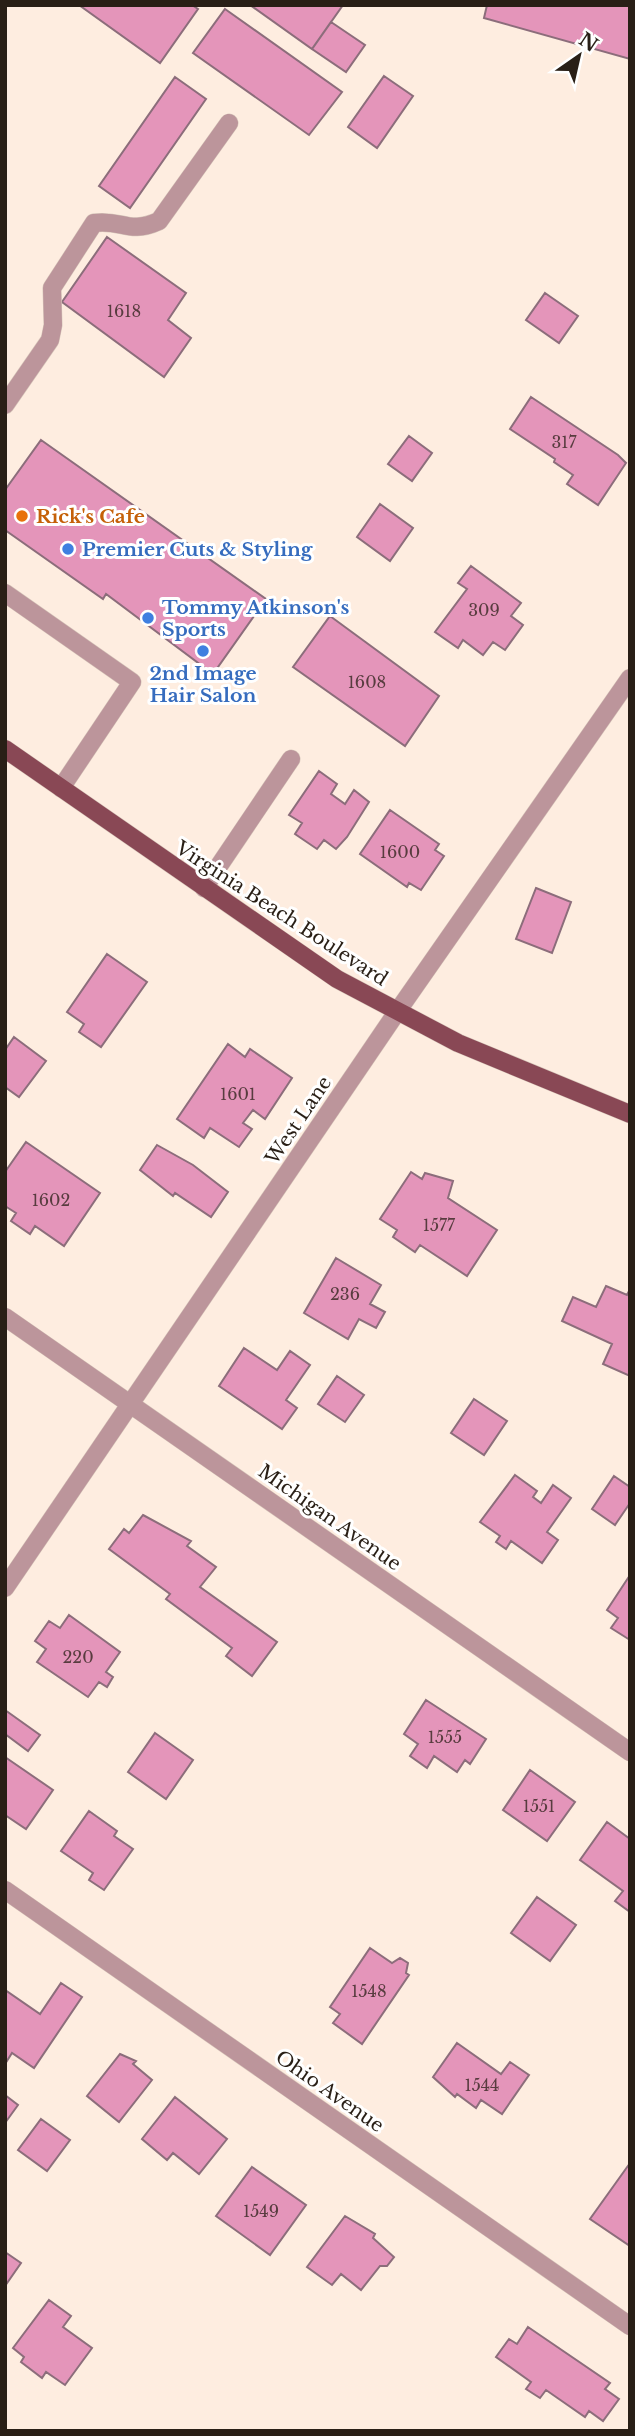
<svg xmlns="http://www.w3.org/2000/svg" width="635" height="2436" font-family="'Libre Baskerville',serif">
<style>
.building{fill:#e495ba;stroke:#8c6d7b;stroke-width:2}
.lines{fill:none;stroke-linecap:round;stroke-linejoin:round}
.lane-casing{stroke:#d8c8bc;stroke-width:19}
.street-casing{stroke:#d8c8bc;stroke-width:19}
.primary-casing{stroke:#d8c8bc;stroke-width:19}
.lane{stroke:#bc959b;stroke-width:18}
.street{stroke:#bc959b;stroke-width:18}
.primary{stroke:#894855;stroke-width:18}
.food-dot{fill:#e8710a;stroke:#fff;stroke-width:2.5}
.shop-dot{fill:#3f7fe0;stroke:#fff;stroke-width:2.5}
.labels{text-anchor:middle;stroke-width:6;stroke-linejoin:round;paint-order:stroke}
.number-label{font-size:16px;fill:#583c3f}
.food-label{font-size:19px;font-weight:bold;fill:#c56008;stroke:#fff;text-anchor:start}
.shop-label{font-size:19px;font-weight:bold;fill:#366cbe;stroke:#fff;text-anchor:start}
.street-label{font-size:19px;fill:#291f16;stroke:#fff}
</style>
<rect width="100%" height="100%" fill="#feede0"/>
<path class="building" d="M79 5H192L198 9 160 63Z
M250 5H343L312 49Z
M487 5H630V59L484 18Z
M225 9 342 92 309 135 193 53Z
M331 22 365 45 346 72 312 49Z
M384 76 413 96 377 148 348 127Z
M175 77 206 99 130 208 99 186Z
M107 237 186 293 168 320 191 338 164 377 62 302Z
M545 293 578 316 559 343 526 320Z
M531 397 618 455 626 463 598 505 567 484 573 475 554 462 555 459 510 429Z
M409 436 432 453 412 481 388 464Z
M41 440 266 599 213 674 106 594 103 599 5 530V490Z
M380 504 413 528 390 561 357 537Z
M471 566 521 603 511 616 523 625 505 650 493 642 483 655 463 640 458 648 435 632 467 589 458 583Z
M330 616 439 696 405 746 293 667Z
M319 771 337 784 331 794 345 804 354 790 369 802 347 837 336 849 324 840 317 849 295 834 302 823 289 815Z
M390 810 439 844 435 850 444 856 421 890 409 883 407 887 360 854Z
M536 888 571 902 552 953 516 939Z
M107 954 147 982 101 1047 79 1032 84 1024 67 1012Z
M14 1037 46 1061 19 1097 5 1087V1050Z
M228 1044 245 1057 250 1049 292 1078 265 1119 253 1110 243 1123 252 1129 239 1147 210 1128 204 1138 177 1119Z
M26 1142 100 1193 64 1246 35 1226 30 1234 11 1221 16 1213 5 1206V1172Z
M157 1145 193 1165 228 1192 211 1217 175 1193 173 1196 140 1170Z
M411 1172 422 1179 425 1173 453 1181 448 1198 497 1230 467 1276 420 1245 415 1252 393 1237 397 1230 380 1219Z
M336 1258 381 1285 370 1304 385 1312 376 1328 359 1319 348 1339 304 1313Z
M606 1286 627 1295 630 1289V1376L603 1364 612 1344 562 1321 573 1297 596 1307Z
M244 1348 277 1370 290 1351 310 1365 286 1400 297 1408 282 1429 219 1386Z
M337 1376 364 1395 345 1422 318 1404Z
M474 1399 507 1421 484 1455 451 1433Z
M515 1475 537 1491 533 1497 541 1503 553 1485 571 1498 547 1532 558 1540 542 1563 511 1541 506 1549 496 1542 500 1536 480 1522Z
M614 1476 630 1487V1503L615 1525 592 1509Z
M143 1515 191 1541 187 1546 216 1567 200 1587 277 1642 252 1676 226 1656 232 1648 166 1599 170 1594 109 1549 124 1529 129 1533Z
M630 1575V1640L611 1628 618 1618 607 1610Z
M69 1615 120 1652 106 1672 113 1677 107 1687 99 1682 88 1697 37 1662 46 1649 35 1641 49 1621 60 1628Z
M426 1700 486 1739 470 1764 465 1760 457 1772 434 1756 427 1768 410 1756 418 1744 404 1734Z
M5 1710 40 1735 28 1751 5 1734Z
M155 1733 193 1760 166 1799 128 1772Z
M5 1757 53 1790 26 1829 5 1815Z
M530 1770 575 1802 547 1841 503 1810Z
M89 1811 117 1831 114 1836 133 1849 104 1890 89 1880 93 1873 61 1851Z
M607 1822 630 1839V1912L615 1901 623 1891 580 1860Z
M537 1897 576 1925 550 1961 511 1933Z
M370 1948 392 1963 400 1958 408 1963 406 1973 409 1975 362 2044 333 2023 340 2014 330 2007Z
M61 1983 82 1997 34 2068 12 2053 5 2064V1990L40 2014Z
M457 2043 501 2074 510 2062 529 2075 502 2114 481 2100 476 2108 457 2094 455 2097 433 2077Z
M120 2054 136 2061 133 2064 152 2080 119 2122 87 2096Z
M5 2095 18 2105 5 2123Z
M175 2097 227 2139 199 2174 173 2153 167 2160 142 2139Z
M41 2119 70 2140 47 2171 18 2150Z
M630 2163V2246L590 2219Z
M252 2167 306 2205 270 2255 216 2216Z
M345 2216 375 2234 373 2238 394 2257 387 2266H380L361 2290 341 2274 332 2285 307 2267Z
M5 2252 21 2263 5 2286Z
M49 2300 71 2316 63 2327 92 2348 65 2385 46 2372 42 2378 21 2362 24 2357 13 2348Z
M528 2327 610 2383 605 2389 619 2399 603 2421 589 2411 585 2417 546 2390 540 2398 526 2389 531 2382 496 2357 509 2339 517 2344Z"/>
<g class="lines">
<g class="lane-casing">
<path id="lane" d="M5 405 50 340 53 325 52 288 94 223C123 219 128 235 159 221L229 123
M5 593 132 682 61 788
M204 888 291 759"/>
</g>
<g class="street-casing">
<path id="street" d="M5 1317 630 1752
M5 1588 397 1012 630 678
M5 1890 630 2326"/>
</g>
<g class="primary-casing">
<path id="primary" d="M5 749 337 979 458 1043 630 1114"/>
</g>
<use href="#lane" class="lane"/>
<use href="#street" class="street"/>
<use href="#primary" class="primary"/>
</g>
<circle class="food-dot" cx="22" cy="516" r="7"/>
<g class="shop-dot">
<circle cx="68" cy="549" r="7"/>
<circle cx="148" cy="618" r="7"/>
<circle cx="203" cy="651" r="7"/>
</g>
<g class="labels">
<g class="number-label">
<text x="124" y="317">1618</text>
<text x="564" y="448">317</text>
<text x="484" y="616">309</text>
<text x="367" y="688">1608</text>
<text x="400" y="858">1600</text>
<text x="238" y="1100">1601</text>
<text x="51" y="1206">1602</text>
<text x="439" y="1231">1577</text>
<text x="345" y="1300">236</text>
<text x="78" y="1663">220</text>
<text x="445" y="1743">1555</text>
<text x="539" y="1812">1551</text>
<text x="369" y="1997">1548</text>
<text x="482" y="2091">1544</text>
<text x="261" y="2217">1549</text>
</g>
<g class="food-label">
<text x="36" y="523">Rick's Cafe</text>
</g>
<g class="shop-label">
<text x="82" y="556">Premier Cuts &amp; Styling</text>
<text x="162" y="614">Tommy Atkinson's<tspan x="162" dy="22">Sports</tspan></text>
<text x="203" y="680" text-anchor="middle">2nd Image<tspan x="203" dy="22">Hair Salon</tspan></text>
</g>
<g class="street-label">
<text transform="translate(282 913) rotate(33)" y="7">Virginia Beach Boulevard</text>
<text transform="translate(298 1120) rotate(-56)" y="7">West Lane</text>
<text transform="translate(330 1517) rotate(35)" y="7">Michigan Avenue</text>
<text transform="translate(330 2091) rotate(35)" y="7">Ohio Avenue</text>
</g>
</g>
<rect width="635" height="2436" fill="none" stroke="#291f16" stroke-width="14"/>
<g transform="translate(579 56) rotate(34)" stroke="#ffffff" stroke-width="5" paint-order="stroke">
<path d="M0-5L12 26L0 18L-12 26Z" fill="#291f16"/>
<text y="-10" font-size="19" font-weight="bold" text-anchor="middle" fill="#291f16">N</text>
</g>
</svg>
